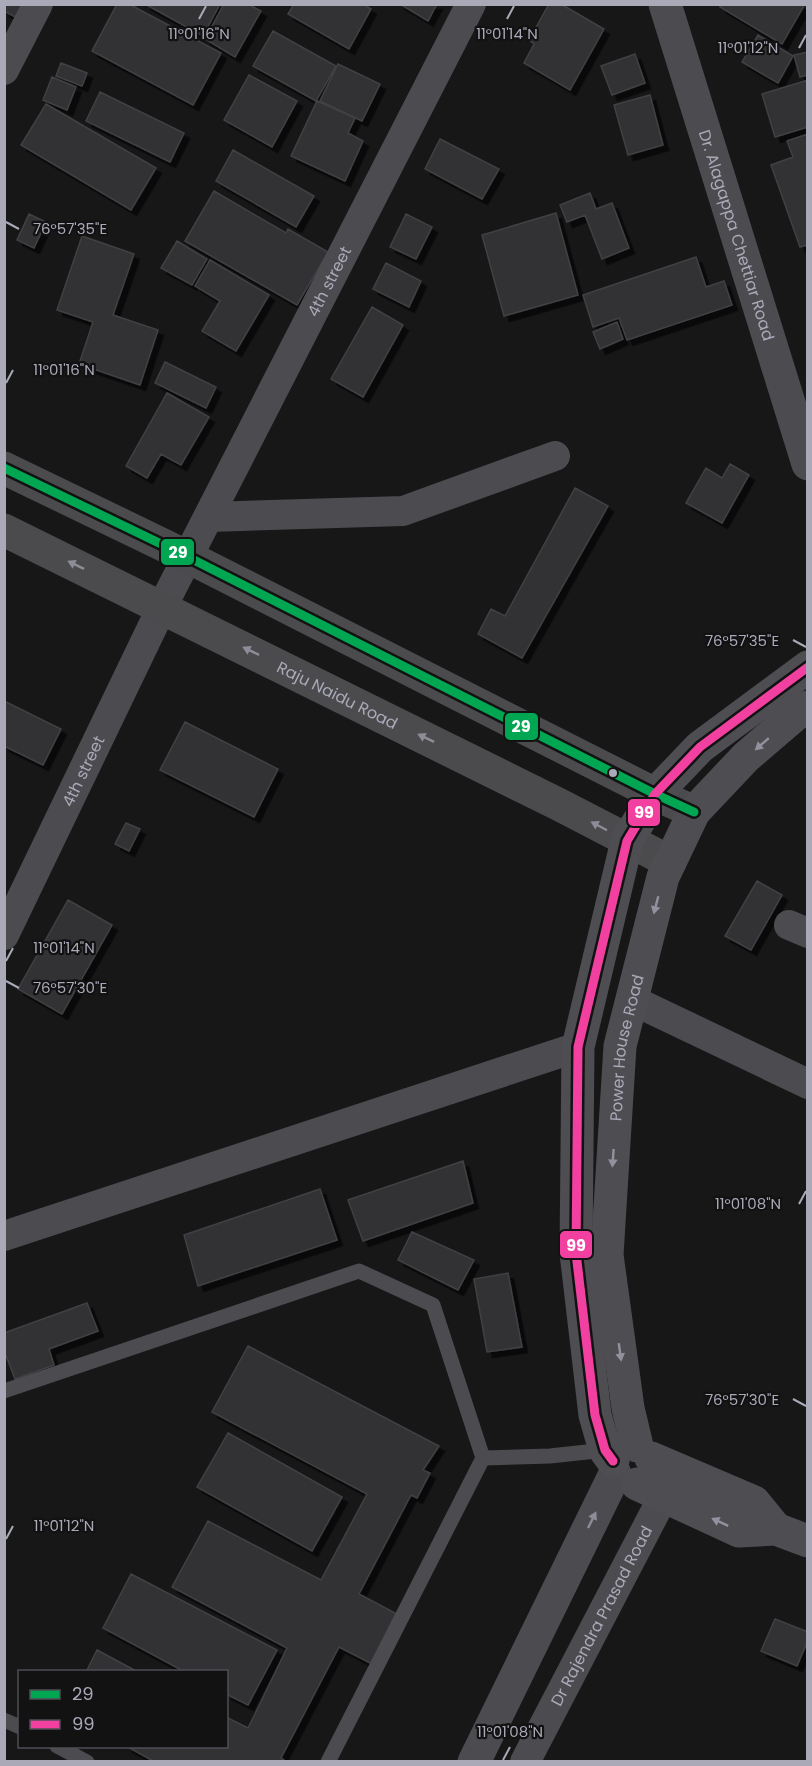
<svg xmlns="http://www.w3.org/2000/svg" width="812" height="1766" font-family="Poppins,sans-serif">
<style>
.building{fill:#323234;stroke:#404044;stroke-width:1.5;filter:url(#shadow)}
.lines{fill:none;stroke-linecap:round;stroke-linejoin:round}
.service{stroke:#4c4c50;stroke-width:15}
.minor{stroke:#4c4c50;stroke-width:30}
.tertiary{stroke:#4c4c50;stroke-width:33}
.secondary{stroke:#4b4b4e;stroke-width:33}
.primary{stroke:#4e4e52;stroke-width:33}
.bus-1-casing{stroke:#121213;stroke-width:14}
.bus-2-casing{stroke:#121213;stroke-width:14}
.bus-1{stroke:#00a651;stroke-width:9}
.bus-2{stroke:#f240a1;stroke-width:9}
.oneway{fill:#8d8d98}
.oneway2{fill:#92929e}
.oneway3{fill:#8d8d99}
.ticks{fill:none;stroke:#a9a9b8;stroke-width:2}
.bus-dot{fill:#a9a9b8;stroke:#121213;stroke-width:2}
.labels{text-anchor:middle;stroke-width:4.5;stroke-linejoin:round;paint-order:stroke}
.street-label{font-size:16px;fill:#a9a9b8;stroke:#121213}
.ticks-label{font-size:15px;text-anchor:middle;fill:#a9a9b8;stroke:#121213;stroke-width:4.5;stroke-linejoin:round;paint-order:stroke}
.line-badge{stroke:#121213;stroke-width:2}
.badge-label{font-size:16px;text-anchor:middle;font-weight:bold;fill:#fff}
</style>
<defs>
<filter id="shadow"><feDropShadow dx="5.5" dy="5.5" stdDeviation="0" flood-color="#0009"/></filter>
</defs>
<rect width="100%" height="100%" fill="#171718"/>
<path class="building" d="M4 4H27L19 19 4 11Z
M117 4H129L221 53 193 105 92 51Z
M145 4H220L203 36Z
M224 4H248L261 11 235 57 205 39Z
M294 4H363L371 9 349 49 288 14Z
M400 4H437L428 21Z
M549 4H561L604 29 570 90 524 63 534 44 529 40Z
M721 4H805L782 44 720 7Z
M273 31 336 66 316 101 253 66Z
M758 35 793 56 778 83 742 62Z
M808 52V75L800 77 794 55Z
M635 54 645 83 612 95 601 66Z
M61 63 87 73 82 86 56 76Z
M338 64 380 84 362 121 320 101Z
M249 75 297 101 272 147 224 120Z
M52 77 76 87 67 110 43 100Z
M808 80V127L775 137 762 94Z
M100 92 184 133 170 162 86 121Z
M650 95 663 145 628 155 614 105Z
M317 101 355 118 348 133 363 141 345 181 291 156Z
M46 104 156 168 131 210 21 145Z
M808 134V245L800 247 771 165 793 157 787 141Z
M440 139 499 169 482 199 425 169Z
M233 150 314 196 296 227 216 181Z
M214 191 286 233 288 229 328 252 297 305 185 241Z
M590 193 596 209 612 203 629 248 602 259 585 215 567 222 560 205Z
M556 213 578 295 504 316 482 235Z
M29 214 46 222 34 248 17 240Z
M406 214 432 227 416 259 390 247Z
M82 236 134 254 113 315 158 330 140 385 79 364 93 322 57 310Z
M177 241 207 259 192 285 161 268Z
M696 257 706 287 724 281 732 305 627 340 619 318 593 327 583 295Z
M210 260 269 295 236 351 202 331 220 301 195 286Z
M386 263 421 281 409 307 373 289Z
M372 307 403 325 363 397 331 379Z
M617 322 623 339 600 349 593 332Z
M165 362 216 387 206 408 155 383Z
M167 393 209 417 181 465 161 454 147 478 126 466Z
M730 464 749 475 722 523 686 503 706 468 722 478Z
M575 488 608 506 522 658 478 634 491 609 505 616Z
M4 701 61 729 43 765 4 746Z
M185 722 278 769 254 817 160 770Z
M126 823 140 829 129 851 115 844Z
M757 881 782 895 751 950 725 936Z
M68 900 112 925 62 1014 18 989Z
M463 1161 473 1203 363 1241 348 1200Z
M320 1189 337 1240 198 1286 184 1235Z
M412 1232 474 1260 458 1290 398 1260Z
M508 1273 522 1347 487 1352 474 1279Z
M87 1303 98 1331 49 1349 54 1365 15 1379 4 1350V1333Z
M248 1346 439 1446 423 1470 430 1473 417 1498 411 1495 359 1594 397 1614 372 1664 339 1647 281 1758 287 1762H155L126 1746H226V1717L248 1728 287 1648 172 1587 208 1521 321 1580 367 1494 212 1412Z
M228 1433 342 1497 312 1551 197 1487Z
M131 1574 277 1650 248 1705 226 1694V1672H185L103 1628Z
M775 1619 808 1632V1640L797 1666 761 1651Z
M97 1650 138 1672H86Z"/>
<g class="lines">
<path class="service" d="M4 1391 359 1271 433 1305 483 1458 328 1762
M483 1458 550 1456 605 1450
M4 1720 20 1727
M57 1746 87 1762"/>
<g class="minor">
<path d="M4 70 38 4"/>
<path d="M209 517 403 511 555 456"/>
<path d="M789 925 808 933"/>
<path id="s1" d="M4 935 162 607 471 4"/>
<path d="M632 1000 808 1084"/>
<path d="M4 1236 578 1047"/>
<path id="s2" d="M525 1762 675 1474"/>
</g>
<g class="tertiary">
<path id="s3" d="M665 4 808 464"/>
<path d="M474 1762 615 1474"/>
</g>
<g class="secondary">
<path d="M4 468 188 557 655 794 694 812"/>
<path id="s4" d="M4 530 558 804 670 862"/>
</g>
<g class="primary">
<path id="s5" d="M637 1446 628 1408 607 1255 620 1046 663 877 694 812 746 757 795 715 808 707"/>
<path d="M651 1458 754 1502 776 1529"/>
<path d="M613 1461 605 1450 595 1415 576 1253 578 1047 627 841 655 794 700 747 808 667"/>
<path d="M637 1484 739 1531 776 1529 808 1541"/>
</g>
<g class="bus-1-casing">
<path id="bus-1" d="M4 468 188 557 655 794 694 812"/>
</g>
<g class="bus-2-casing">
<path id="bus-2" d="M613 1461 605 1450 595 1415 576 1253 578 1047 627 841 655 794 700 747 808 667"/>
</g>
<use href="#bus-1" class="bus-1"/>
<use href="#bus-2" class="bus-2"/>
</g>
<defs><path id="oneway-solid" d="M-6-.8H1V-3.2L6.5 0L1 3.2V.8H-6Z" transform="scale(1.5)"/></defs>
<g class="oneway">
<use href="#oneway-solid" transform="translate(76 565) rotate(-154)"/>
<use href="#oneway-solid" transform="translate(251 651) rotate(-154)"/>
<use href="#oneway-solid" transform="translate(426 738) rotate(-154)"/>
<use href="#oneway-solid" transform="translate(599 826) rotate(-152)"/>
</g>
<g class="oneway2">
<use href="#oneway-solid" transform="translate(762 744) rotate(139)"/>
<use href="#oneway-solid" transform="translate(656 905) rotate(105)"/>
<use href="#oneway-solid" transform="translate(613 1158) rotate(94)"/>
<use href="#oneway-solid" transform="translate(620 1352) rotate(82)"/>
<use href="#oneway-solid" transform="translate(720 1522) rotate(-155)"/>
</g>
<use class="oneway3" href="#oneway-solid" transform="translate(592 1520) rotate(-64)"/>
<path class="ticks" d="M199 19 206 6M507 19 514 6M799 48 806 35M6 222 19 229M6 383 13 370M793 640 806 647M6 961 13 948M6 981 19 988M799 1204 806 1191M793 1399 806 1406M6 1539 13 1526M503 1760 510 1747"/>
<circle class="bus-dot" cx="613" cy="773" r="5"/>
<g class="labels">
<g class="street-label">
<text dy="6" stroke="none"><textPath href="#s3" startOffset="242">Dr. Alagappa Chettiar Road</textPath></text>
<text dy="6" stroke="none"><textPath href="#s1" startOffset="730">4th street</textPath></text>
<text dy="6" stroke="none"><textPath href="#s4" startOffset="372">Raju Naidu Road</textPath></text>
<text dy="6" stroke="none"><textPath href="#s1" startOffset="182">4th street</textPath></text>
<text dy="6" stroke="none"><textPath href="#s5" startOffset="402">Power House Road</textPath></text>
<text dy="6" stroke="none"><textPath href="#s2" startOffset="165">Dr Rajendra Prasad Road</textPath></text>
</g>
</g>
<g class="ticks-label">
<text x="199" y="39">11°01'16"N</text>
<text x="507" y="39">11°01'14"N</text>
<text x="748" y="53">11°01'12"N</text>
<text x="70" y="234">76°57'35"E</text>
<text x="64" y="375">11°01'16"N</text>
<text x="742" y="646">76°57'35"E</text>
<text x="64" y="953">11°01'14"N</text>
<text x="70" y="993">76°57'30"E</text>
<text x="748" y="1209">11°01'08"N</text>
<text x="742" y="1405">76°57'30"E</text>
<text x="64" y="1531">11°01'12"N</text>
<text x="510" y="1737">11°01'08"N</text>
</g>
<g class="line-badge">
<rect x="160" y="538" width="35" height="28" rx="6" fill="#00a651"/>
<rect x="504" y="712" width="35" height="29" rx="6" fill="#00a651"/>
<rect x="627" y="798" width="34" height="29" rx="6" fill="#f240a1"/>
<rect x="559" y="1230" width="34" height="29" rx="6" fill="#f240a1"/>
</g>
<g class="badge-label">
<text x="178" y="558">29</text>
<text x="521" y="732">29</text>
<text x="644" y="818">99</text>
<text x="576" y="1251">99</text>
</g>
<rect width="812" height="1766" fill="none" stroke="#a9a9b8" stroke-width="12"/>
<rect x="18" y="1670" width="210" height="78" fill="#121213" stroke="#4e4e55" stroke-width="1.5"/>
<rect x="30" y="1690" width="30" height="9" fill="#00a651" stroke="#4e4e55" stroke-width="1.5"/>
<text x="72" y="1700" font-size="18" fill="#a9a9b8">29</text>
<rect x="30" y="1720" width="30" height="9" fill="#f240a1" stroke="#4e4e55" stroke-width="1.5"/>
<text x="72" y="1730" font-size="18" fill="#a9a9b8">99</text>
</svg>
